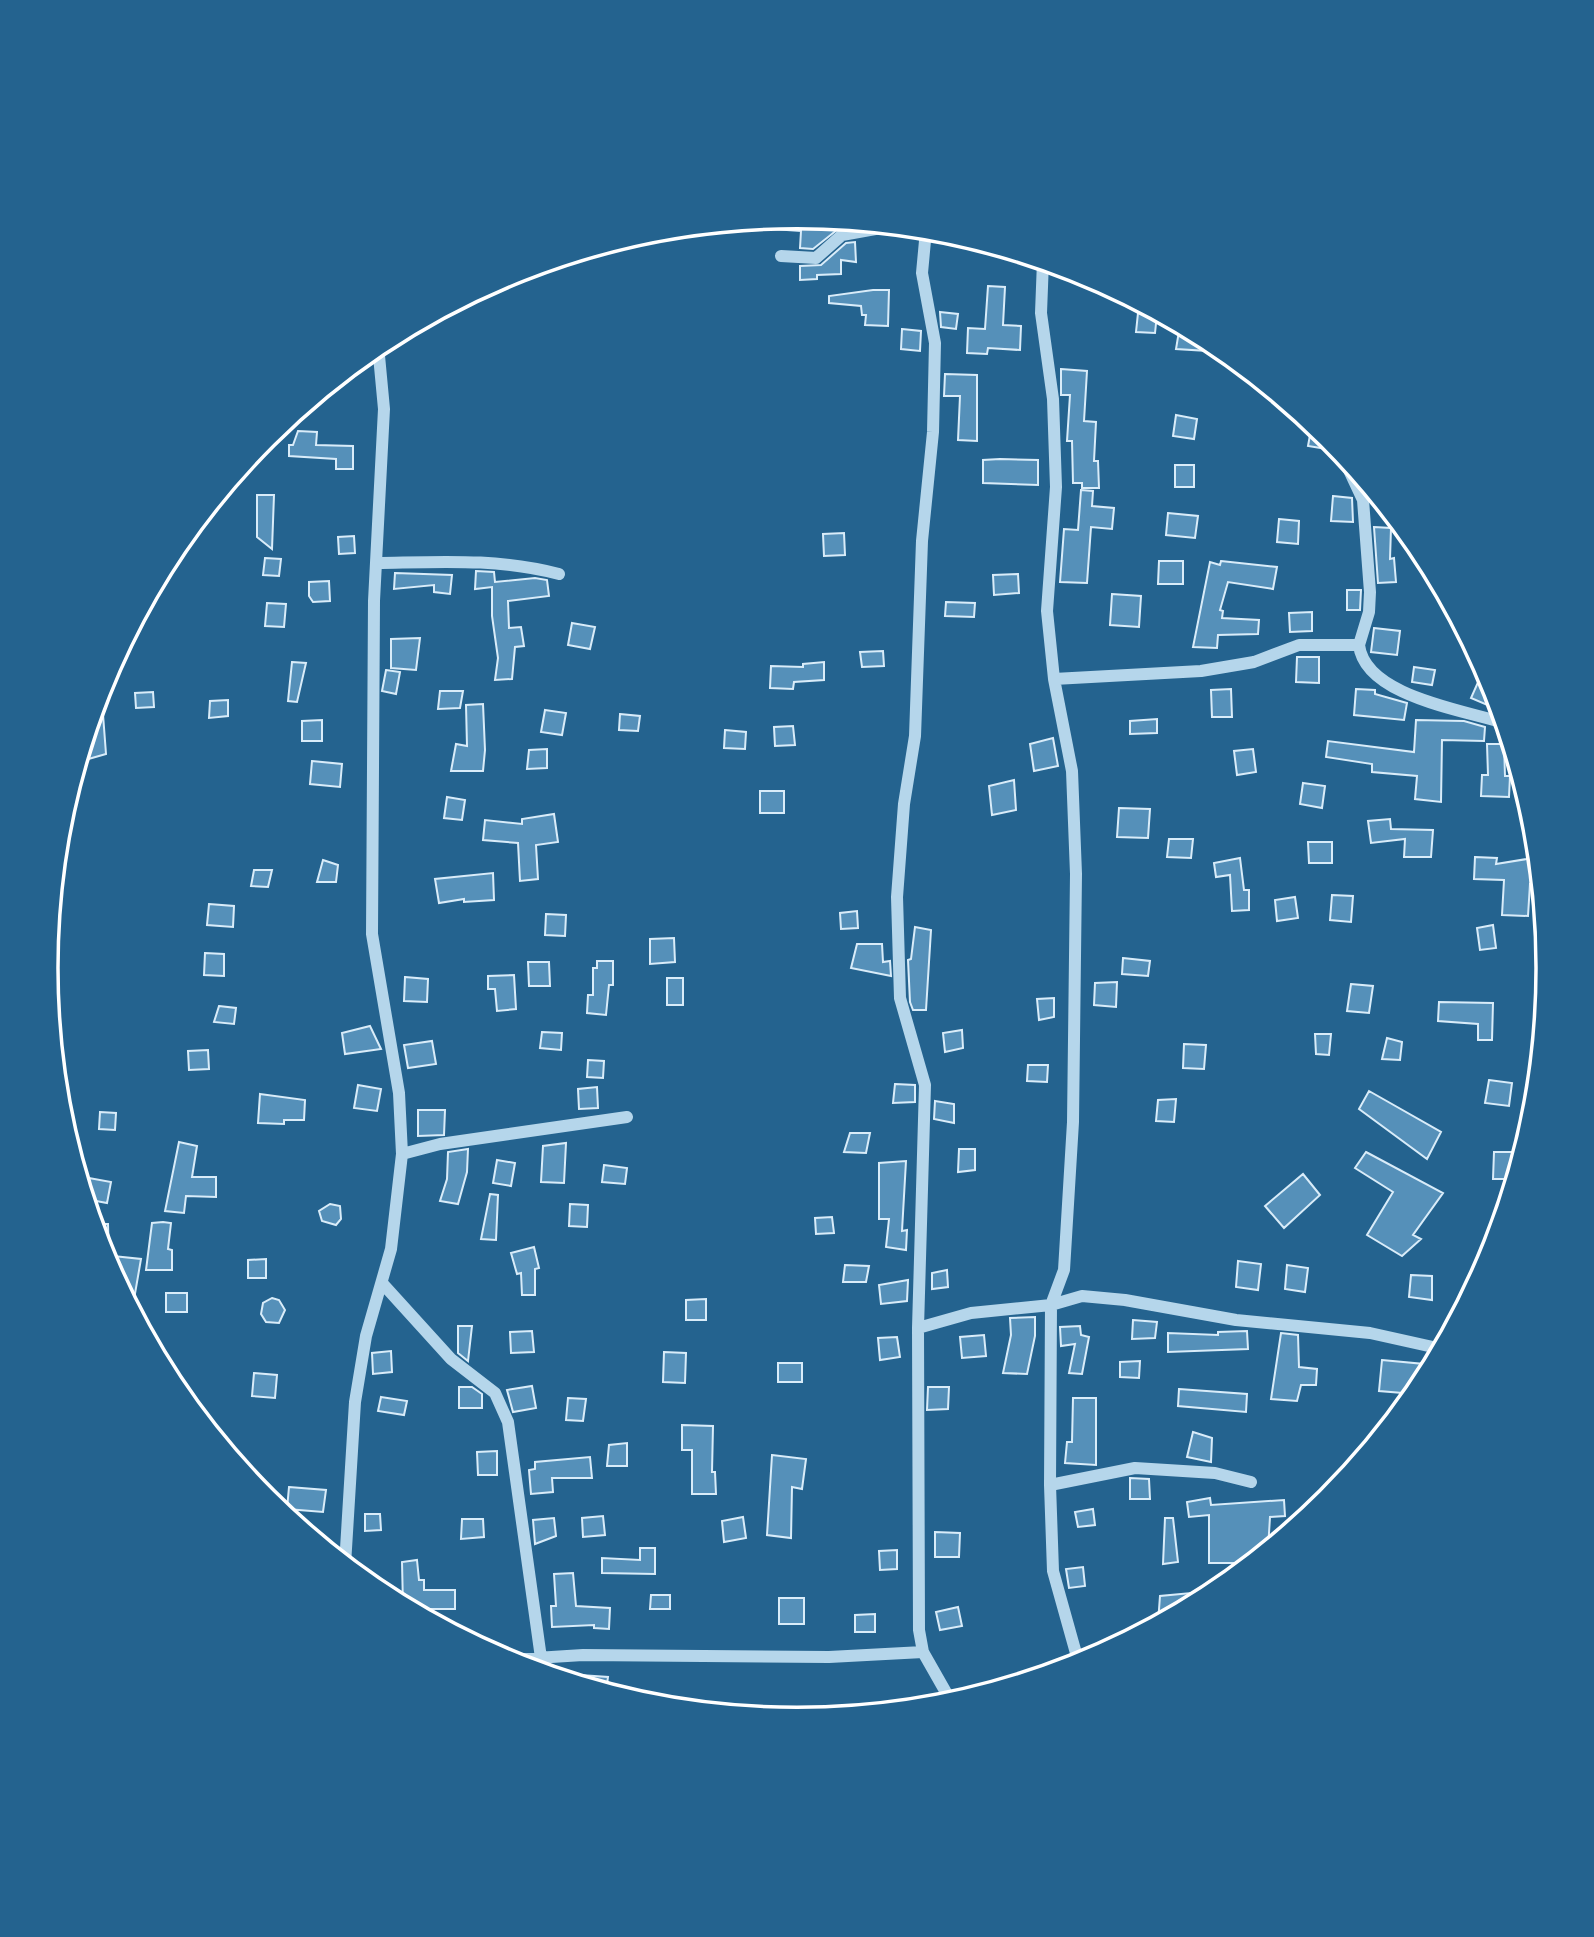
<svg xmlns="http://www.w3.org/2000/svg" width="1594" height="1937" font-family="'Noto Sans',sans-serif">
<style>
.building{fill:#5590b9;stroke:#d9ecf9;stroke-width:2}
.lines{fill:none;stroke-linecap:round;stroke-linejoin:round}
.minor{stroke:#b5d6eb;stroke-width:12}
.rim{fill:none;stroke:#fff;stroke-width:3.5}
</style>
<rect width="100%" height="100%" fill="#24638f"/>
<path class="building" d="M797 217 821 219 847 222 813 249 800 248 801 231 758 228V221Z
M855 242 856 262 841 260V274L817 275V279L800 280V266L821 265 846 243Z
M988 286 1005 287 1003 325 1021 326 1020 350 988 348 987 354 967 353 968 328 985 329Z
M873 290H889L888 326 865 325 866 315H862L861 306 829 303V296Z
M940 312 958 314 956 329 941 327Z
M1138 313 1157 314 1155 333 1136 332Z
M1180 325 1215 344 1225 352 1176 349Z
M902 329 921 331 920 351 901 349Z
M1061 369 1087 371 1084 421 1096 422 1094 461H1098L1099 488H1082V483H1073L1072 441H1067L1070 395H1061Z
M945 374 977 375V441L958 440 960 396H944Z
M1176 415 1197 419 1194 439 1173 436Z
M1312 424 1329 438 1327 449 1308 446Z
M298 431 317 432 316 445 353 446V469H336V459L289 456V445H293Z
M1000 459 1038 460V485L983 483V460Z
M1175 465H1194V487H1175Z
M1081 490 1093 491 1092 506 1114 508 1112 529 1091 527 1087 583 1060 582 1064 529 1078 530Z
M257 495H274L272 549 257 537Z
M1333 496 1352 498 1353 522 1331 521Z
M1168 513 1198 516 1195 538 1166 535Z
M1279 519 1299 521 1298 544 1277 542Z
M1374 527 1391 528 1390 559 1394 558 1396 582 1378 583Z
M844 533 845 555 824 556 823 534Z
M354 536 355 553 339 554 338 537Z
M265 558 281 559 279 576 263 575Z
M1159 561H1183V584H1158Z
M1221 561 1277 567 1273 589 1228 582 1220 610 1223 611 1222 618 1259 620 1258 634 1218 635 1217 648 1193 647 1210 562 1220 565Z
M476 571 494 572 495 582 535 578 547 580 549 596 508 601 509 628 521 627 524 646 515 647 512 679 495 680 498 658 492 616V587L475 589Z
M395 573 452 575 450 594 434 592V585L394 589Z
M1018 574 1019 593 994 595 993 575Z
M329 581 330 601 313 602 309 596V582Z
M1347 590H1361L1360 610H1347Z
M1112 594 1141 596 1139 627 1110 625Z
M946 602 975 603 974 617 945 616Z
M267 603 286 604 284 627 265 626Z
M1312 612V631L1290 632 1289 613Z
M572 623 595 627 590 649 568 645Z
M1374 628 1400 631 1397 655 1371 652Z
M420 638 416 670 391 668V639Z
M883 651 884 666 862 667 860 652Z
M1297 657H1319V683L1296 682Z
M292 662 306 663 297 702 288 701Z
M824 662V680L794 682 793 689 770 688 771 666 803 667V664Z
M1414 667 1435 670 1432 685 1412 682Z
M386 670 400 672 396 694 382 691Z
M1479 680 1493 686 1496 697 1492 707 1471 698Z
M101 688 106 754 78 762 89 725Z
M1231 689 1232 717H1212L1211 690Z
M1356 689 1375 690V694L1407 703 1404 720 1354 715Z
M440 691H463L460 708 438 709Z
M153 692 154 707 136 708 135 693Z
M228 700V716L209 718 210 701Z
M483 704 485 750 483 771H451L456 744 467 746 466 705Z
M545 710 566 713 562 735 541 732Z
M620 714 640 716 638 731 619 730Z
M1157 719V733L1130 734V721Z
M322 720V741H302V721Z
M1416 720 1464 721 1485 727 1484 741 1442 740 1441 802 1415 799 1417 776 1372 772V764L1326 757 1328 741 1414 752Z
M793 726 795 745 775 746 774 727Z
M725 730 746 732 745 749 724 748Z
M1053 738 1058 766 1034 771 1030 744Z
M1487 744H1504L1505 776H1510L1509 797 1481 796 1482 775H1488Z
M547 749V768L527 769 529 750Z
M1253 749 1256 772 1237 775 1234 751Z
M312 761 342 764 340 787 310 784Z
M1014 780 1016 810 992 815 989 786Z
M1303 783 1325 786 1322 808 1300 804Z
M760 791H784V813H760Z
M447 797 465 800 462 820 444 818Z
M1119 808 1150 809 1148 838 1117 837Z
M554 814 558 842 536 845 538 879 520 881 518 843 483 840 485 820 522 824V819Z
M1390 819 1391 829 1433 830 1431 857H1404L1405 839 1371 843 1368 821Z
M1169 839H1193L1191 858 1167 857Z
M1308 842H1332V863H1309Z
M1475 857 1497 858 1496 864 1533 858 1538 883 1530 884 1528 916 1502 915 1504 880 1474 879Z
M1240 858 1244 890H1249V910L1232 911 1230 875 1216 877 1214 863Z
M323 860 338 865 336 882H317Z
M254 870H272L268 887 251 886Z
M493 873 494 900 464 902V899L439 903 435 879Z
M1332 895 1353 896 1351 922 1330 920Z
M1295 897 1298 918 1277 921 1275 900Z
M209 904 234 906 233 927 207 925Z
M857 911 858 928 841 929 840 913Z
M546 914 566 915 565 936 545 935Z
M1493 925 1496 948 1480 950 1477 928Z
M915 927 931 930 926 1010H913L910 1002 908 960 911 959Z
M674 938 675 962 650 964V939Z
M857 944H882L883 962 890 961 891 976 851 968Z
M205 953 224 954V976L204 975Z
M1123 958 1150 961 1148 976 1122 974Z
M597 961H613V985H609L606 1015 587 1013 588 995H593V968H597Z
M528 962H549L550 986H529Z
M514 975 516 1009 497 1011 495 989H488V976Z
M405 977 428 979 427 1002 404 1001Z
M667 978H683V1005H667Z
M1117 982 1116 1007 1094 1005 1095 983Z
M1351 984 1373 986 1369 1013 1347 1011Z
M1054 998V1017L1039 1020 1037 999Z
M1439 1002 1493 1003 1492 1040H1478V1024L1438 1021Z
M219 1006 236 1008 234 1024 214 1022Z
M370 1026 381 1049 345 1054 342 1033Z
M962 1030 963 1048 945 1052 943 1033Z
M542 1032 562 1033 561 1050 540 1048Z
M1315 1034H1331L1329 1055 1316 1054Z
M1387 1038 1402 1042 1400 1060 1382 1059Z
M432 1041 436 1064 408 1068 404 1045Z
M1184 1044 1206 1045 1204 1069 1183 1068Z
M208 1050 209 1069 189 1070 188 1051Z
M588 1060 604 1061 603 1078 587 1077Z
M1028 1065H1048L1047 1082 1027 1081Z
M1489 1080 1512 1083 1509 1106 1485 1103Z
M895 1084 915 1085V1102L893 1103Z
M358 1085 381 1089 377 1111 354 1108Z
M597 1087 598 1108 579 1109 578 1089Z
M1369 1091 1441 1132 1427 1159 1359 1109Z
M260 1094 305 1100 304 1120H284V1124L258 1123Z
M1176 1099 1174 1122 1156 1121 1158 1100Z
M935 1101 954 1104V1123L934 1119Z
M418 1110H445L444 1135 418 1136Z
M100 1112 116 1113 115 1130 99 1129Z
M850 1133H870L866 1153 844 1152Z
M179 1142 197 1146 192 1177H216V1197L186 1196 184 1213 165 1211Z
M566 1143 564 1183 541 1182 543 1146Z
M468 1149 467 1172 458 1204 440 1201 447 1179 448 1152Z
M959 1149H975V1170L958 1172Z
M1366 1152 1443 1193 1413 1235 1421 1239 1402 1256 1367 1235 1393 1192 1355 1168Z
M1494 1152H1523L1515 1179H1493Z
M497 1160 515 1163 511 1186 493 1183Z
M906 1161 902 1231 907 1230 906 1250 886 1247 889 1219H879V1163Z
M604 1165 627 1168 625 1184 602 1182Z
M1303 1174 1320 1195 1284 1228 1265 1206Z
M78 1176 111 1182 107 1203 85 1199Z
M490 1194 498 1195 496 1240 481 1239Z
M330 1204 340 1206 341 1219 336 1225 322 1221 319 1211Z
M570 1204 588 1205 587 1227 569 1226Z
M832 1217 834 1233 816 1234 815 1218Z
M163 1222 171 1223 168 1249 172 1250V1270H146L152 1223Z
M93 1224H108L109 1263 103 1256Z
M534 1247 539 1268 535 1269V1295H522L521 1273 517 1274 511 1253Z
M113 1256 141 1259 132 1311 111 1272Z
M266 1259V1278H248V1260Z
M1238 1261 1261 1264 1258 1290 1236 1287Z
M845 1265 869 1266 866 1282H843Z
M1287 1265 1308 1268 1305 1292 1285 1289Z
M947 1270 948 1287 932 1289V1273Z
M1411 1275 1432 1276V1300L1409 1297Z
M908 1280 907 1301 881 1304 879 1285Z
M166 1293H187V1312H166Z
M272 1298 279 1300 285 1310 279 1323 266 1322 261 1314 263 1303Z
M706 1299V1320H686V1300Z
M1035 1317V1336L1027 1374 1003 1373 1011 1335 1010 1318Z
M1133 1320 1157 1322 1155 1338 1132 1339Z
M458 1326H472L468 1361 458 1353Z
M1080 1326 1081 1335 1089 1337 1082 1374 1069 1373 1075 1344 1061 1346 1060 1327Z
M532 1331 534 1352 511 1353 510 1332Z
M1247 1331 1248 1349 1168 1352V1333L1218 1335V1332Z
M1281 1333 1298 1335 1299 1367 1317 1369 1316 1385H1301L1297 1401 1271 1399Z
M984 1335 986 1356 962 1358 960 1337Z
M897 1337 900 1357 880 1360 878 1338Z
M391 1351 392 1372 373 1374 372 1353Z
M664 1352 686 1353 685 1383 663 1382Z
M1382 1360 1424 1364 1421 1387 1415 1394 1379 1391Z
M1140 1361 1139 1378 1120 1377V1362Z
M778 1363H802V1382H778Z
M254 1373 277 1375 275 1398 252 1396Z
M532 1386 536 1408 513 1412 507 1390Z
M459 1387H472L482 1394V1408H459Z
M928 1387H949L948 1409 927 1410Z
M1179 1389 1247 1394 1246 1412 1178 1406Z
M381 1397 407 1401 404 1415 378 1411Z
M568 1398 586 1399 583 1421 566 1420Z
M1073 1398H1096V1465L1065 1463 1067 1442H1072Z
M682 1425 713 1426 712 1472H715L716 1494H692V1450H682Z
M1193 1432 1212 1438 1211 1462 1187 1457Z
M627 1443V1466H607L609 1445Z
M497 1451V1475H478L477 1452Z
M772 1455 806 1459 802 1489 792 1487 791 1538 767 1535Z
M590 1457 592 1478H552L553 1492 531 1494 529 1470 535 1469V1462Z
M1130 1478 1149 1479 1150 1499H1130Z
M289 1487 326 1490 323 1512 287 1509Z
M1210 1498 1211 1505 1284 1500 1285 1516 1270 1517 1268 1549 1252 1563H1209V1515L1189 1517 1187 1502Z
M1093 1509 1095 1525 1078 1527 1075 1512Z
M365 1514H380L381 1530 365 1531Z
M603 1516 605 1535 583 1537 582 1518Z
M743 1517 746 1538 724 1542 722 1521Z
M554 1518 556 1536 535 1544 533 1520Z
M1165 1518H1173L1178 1562 1163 1564Z
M462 1519H483L484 1537 461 1539Z
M935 1532 960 1533 959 1557H935Z
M640 1548H655V1574L602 1573V1558L640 1560Z
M897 1550V1569L880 1570 879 1551Z
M417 1560 419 1580H424V1590H455V1609H408L403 1606 402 1562Z
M1083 1567 1085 1586 1069 1588 1066 1569Z
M573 1573 576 1606 610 1608 609 1629 594 1628V1625L552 1627 551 1606H556L554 1574Z
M1191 1593V1606L1158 1623 1160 1596Z
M651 1595H670V1609H650Z
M779 1598H804V1624H779Z
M958 1607 962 1626 940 1630 936 1612Z
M875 1614V1632H855V1615Z
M565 1674 608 1677 606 1692 564 1679Z"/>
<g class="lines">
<path class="minor" d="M781 256 816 258 842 235 892 226
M1043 261 1041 313 1053 399 1056 487 1047 611 1054 679 1072 771 1076 874 1073 1122 1064 1270 1051 1305 1050 1485 1053 1571 1079 1664
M1340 451 1363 500 1370 592 1369 612 1359 645
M377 563C441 562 496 558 559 574
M1054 679 1201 671 1254 662 1299 645H1359C1365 696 1463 710 1504 723
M1542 1036 1544 925
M402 1154 440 1144 627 1117
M382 1283 451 1359 495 1393 508 1422 541 1658
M918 1328 925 1085 900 998 897 897 904 804 915 736 922 541 933 432 935 343 922 273 926 230
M1050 1485 1135 1468 1215 1473 1251 1482
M345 1565 355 1402 366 1336 391 1249 402 1154 399 1093 372 934 374 601 384 409 378 345
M505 1660 583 1655 829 1657 923 1652
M952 1703 923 1652 919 1630 918 1328 971 1313 1051 1305 1082 1296 1125 1300 1236 1320 1370 1333 1442 1349"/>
</g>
<path d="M0 0H1594V1937H0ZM58 968a739 739 0 1 1 1478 0a739 739 0 1 1-1478 0Z" fill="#24638f" fill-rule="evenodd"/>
<path class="rim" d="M58 968a739 739 0 1 1 1478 0a739 739 0 1 1-1478 0Z"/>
</svg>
